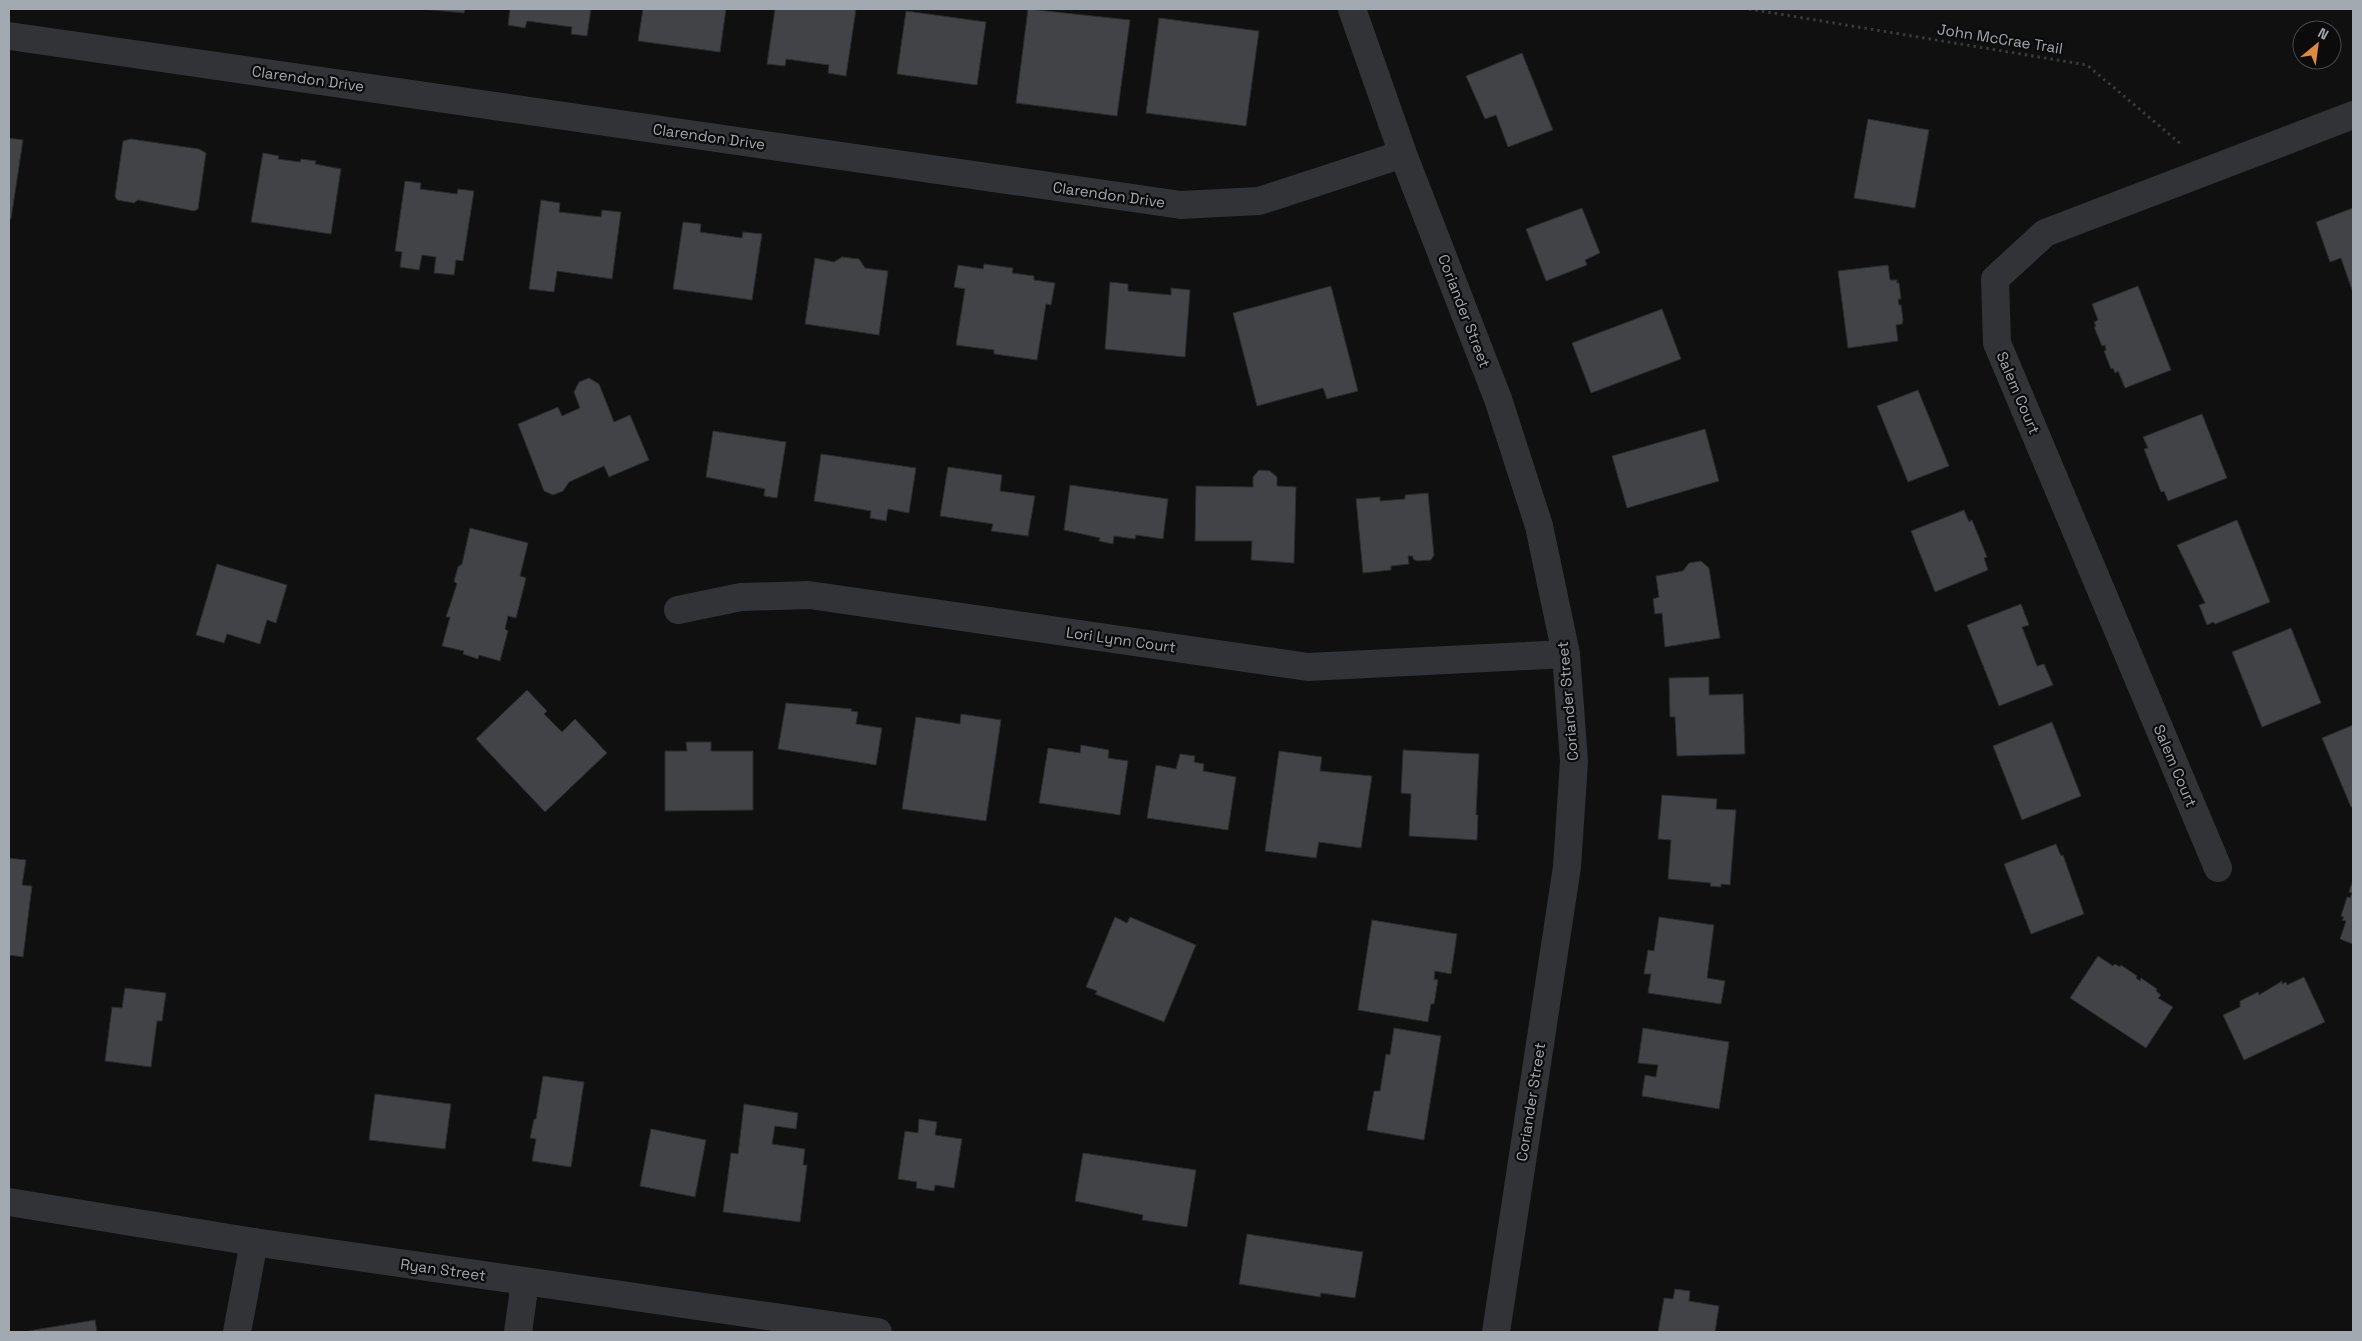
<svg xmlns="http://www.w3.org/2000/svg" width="2362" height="1341" font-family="'Space Grotesk',sans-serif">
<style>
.building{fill:#424346;stroke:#2a2b2d}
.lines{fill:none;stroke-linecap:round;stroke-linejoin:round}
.path{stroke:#383a3c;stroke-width:3;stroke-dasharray:2.5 4;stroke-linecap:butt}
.minor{stroke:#313336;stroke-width:28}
.tertiary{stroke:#313336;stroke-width:28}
.labels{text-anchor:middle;stroke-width:4.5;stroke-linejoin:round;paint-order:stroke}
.street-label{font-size:15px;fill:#a3a9b0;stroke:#0b0b0c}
</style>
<rect width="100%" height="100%" fill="#101011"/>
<path class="building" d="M422 9H465L464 13Z
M510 9H591L587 36 571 34 572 27 527 21 525 28 508 25Z
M643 9H726L720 52 638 41Z
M775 9H856L846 76 828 73 829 65 786 59 785 66 767 64Z
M1028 9 1130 20 1117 116 1016 103Z
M906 11 986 22 977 85 897 74Z
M1159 18 1259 31 1246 126 1146 113Z
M1522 53 1553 130 1508 147 1496 115 1485 119 1466 76Z
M1868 119 1929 130 1915 208 1854 198Z
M9 138 23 140 11 219H9Z
M131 139 199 149 206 153 198 209 194 211 138 200 134 203 117 200 115 196 123 141Z
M263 153 279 156 278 159 300 162 301 159 316 161 315 164 341 169 331 234 251 222Z
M405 181 421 183 420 189 457 194 458 189 474 191 463 261 456 260 454 275 434 273 436 257 422 255 419 270 400 267 402 252 395 251Z
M541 200 560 203 559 212 601 217 602 210 621 212 612 279 557 271 554 292 529 289Z
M1582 208 1600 253 1585 260 1587 265 1546 281 1526 229Z
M2353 208V293L2341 258 2330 262 2316 222Z
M683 222 701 224 700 232 742 238 743 232 762 234 752 300 673 289Z
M842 257 859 259 865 268 888 271 879 335 805 324 815 258 834 262Z
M984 264 1013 268 1012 273 1034 276V280L1055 283 1051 305 1046 304 1037 360 994 354V350L956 345 965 289 954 287 958 265 983 269Z
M1888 265 1890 280H1897V283H1899L1901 299H1898L1899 305H1901L1903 320 1902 324 1896 325 1898 341 1848 348 1838 271Z
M1110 282 1128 284V291L1171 295V288L1190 290 1185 357 1105 349Z
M1331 286 1358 391 1327 399 1323 388 1257 406 1233 313Z
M2138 286 2171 370 2125 388 2118 371 2115 373 2113 368 2111 369 2104 351 2106 350 2105 345 2102 346 2094 327 2096 326 2094 322 2098 320 2092 304Z
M1662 309 1681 359 1591 393 1572 343Z
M589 378 599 384 614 422 630 415 649 460 609 477 604 466 569 482 563 491 553 495 544 491 518 424 558 407 562 416 580 408 574 392 579 382Z
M1918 390 1949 466 1908 482 1877 406Z
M2202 414 2227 478 2168 501 2164 491 2161 492 2144 449 2148 448 2143 437Z
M1705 429 1719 481 1627 508 1612 456Z
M713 431 786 442 777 498 764 496 765 489 706 477Z
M821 454 916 468 909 513 888 509 886 521 870 518 871 511 814 501Z
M948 467 1002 475 1000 491 1035 496 1028 536 991 531 993 524 940 516Z
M1259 470 1270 471 1277 477V486L1296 487 1294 563 1251 560 1252 541H1195L1196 486 1253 487V477Z
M1070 485 1168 499 1163 539 1136 535 1135 539 1114 536 1113 544 1099 541 1100 538 1064 530Z
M1428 493 1434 555 1431 560 1417 561 1413 559V556H1408L1409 564 1391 566V570L1363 573 1356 499 1380 497V501L1405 499V495Z
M1964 510 1969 522 1972 520 1987 557 1984 558 1988 570 1935 592 1911 531Z
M2237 520 2270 602 2215 624 2213 622 2207 625 2199 605 2205 603 2177 545Z
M470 528 528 543 520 576 526 578 516 618 508 616 505 629 508 631 500 661 479 655 478 659 463 654 464 651 442 646 450 617H446L457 584 454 581 458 567 462 564Z
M1701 561 1709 568 1720 638 1665 647 1662 613 1655 614 1653 599 1659 597 1656 576 1683 571 1689 563Z
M217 564 287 585 276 623 267 620 260 644 227 634 224 643 196 635Z
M2021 604 2029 625 2022 627 2037 666 2044 664 2053 685 1999 706 1967 625Z
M2291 628 2321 703 2262 727 2232 652Z
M1709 677V695L1743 694 1745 754 1677 756 1675 717H1670L1669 678Z
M527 690 547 711 544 714 562 732 575 719 607 753 545 812 476 739Z
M786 703 852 709 851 711 858 712 856 724 882 728 876 765 778 749Z
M961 714 1001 720 986 821 902 809 916 717 960 724Z
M2052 722 2081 796 2022 820 1993 746Z
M2353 725V807H2351L2322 738Z
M686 742H711V751H753V810L665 811V751H687Z
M1081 745 1109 750 1108 758 1128 761 1120 815 1039 803 1048 748 1080 753Z
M1403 750 1479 754 1476 815H1478L1477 840 1409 836 1411 794 1401 793Z
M1279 751 1322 757 1320 771 1372 776 1361 848 1319 842 1316 858 1265 851Z
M1180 754 1195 756 1194 762 1204 764 1203 771 1236 777 1228 830 1147 818 1156 765 1176 769Z
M1662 795 1717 799 1716 809 1736 810 1730 885 1721 884V887L1710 886 1711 883 1668 879 1671 840 1658 839Z
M2056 844 2061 856 2063 855 2084 914 2031 934 2004 864Z
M9 858 26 860 22 885 32 886 23 957 9 955Z
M2353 880V944L2340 939 2346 921 2342 920 2344 917 2341 916 2347 897 2350 898 2352 893 2349 892Z
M1115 917 1127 923 1130 917 1196 945 1164 1022 1095 994 1097 991 1086 987Z
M1659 917 1714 925 1707 978 1725 981 1721 1004 1648 993 1651 974H1644L1648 950 1654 951Z
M1372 920 1457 934 1451 974 1435 971 1434 979 1438 980 1434 1004H1431L1428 1022 1358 1010Z
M2098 956 2113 966 2115 964 2120 967 2121 965 2137 976 2136 978 2140 981 2141 978 2157 989 2156 991 2161 995 2158 998 2173 1007 2146 1048 2070 998Z
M2304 977 2325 1022 2244 1060 2223 1015 2240 1007V1001L2258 992 2259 995 2282 981V984L2286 982 2287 985Z
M125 988 166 993 162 1021H157L151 1067 105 1061 112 1007 122 1008Z
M1394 1028 1441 1036 1424 1140 1367 1130 1374 1091H1380L1386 1054 1390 1055Z
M1643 1028 1729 1042 1719 1109 1642 1096 1645 1075 1656 1077 1658 1065 1638 1063Z
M543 1076 584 1082 571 1167 532 1161 536 1139 530 1138 534 1119H536Z
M375 1094 451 1104 445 1149 369 1140Z
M744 1104 798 1113 796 1129 775 1126 772 1144 805 1149 803 1165H807L800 1222 723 1212 731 1153 738 1154Z
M919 1119 937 1122 935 1135 962 1139 954 1188 935 1185 934 1191 916 1188 917 1182 898 1179 905 1131 918 1133Z
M651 1129 706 1140 695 1197 640 1186Z
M1083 1153 1196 1170 1187 1227 1142 1220 1143 1215 1075 1201Z
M1247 1234 1363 1252 1355 1298 1321 1293 1320 1297 1239 1284Z
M1675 1289 1690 1291 1689 1301 1719 1306 1715 1332H1658L1664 1298 1673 1299Z
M95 1320 97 1332H29L28 1331Z"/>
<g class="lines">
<path class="path" d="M1749 9 2087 65 2182 145"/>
<path class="minor" d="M1352 9 1403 154 1498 399 1539 526 1566 654 1574 761 1567 867 1496 1332
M9 36 1181 205 1259 201 1403 154
M678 610 741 597 809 595 1308 667 1566 654
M2218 868 1997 343 1995 279 2045 233 2353 115
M237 1332 254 1242
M518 1332 525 1282"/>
<path class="tertiary" d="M9 1202 254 1242 878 1332"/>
</g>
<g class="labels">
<g class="street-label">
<text transform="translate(2000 39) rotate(9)" y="5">John McCrae Trail</text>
<text transform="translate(308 79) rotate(8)" y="5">Clarendon Drive</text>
<text transform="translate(709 137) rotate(8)" y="5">Clarendon Drive</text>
<text transform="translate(1109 195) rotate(8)" y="5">Clarendon Drive</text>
<text transform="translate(1464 311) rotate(69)" y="5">Coriander Street</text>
<text transform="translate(2018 393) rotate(67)" y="5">Salem Court</text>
<text transform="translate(1121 640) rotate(8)" y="5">Lori Lynn Court</text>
<text transform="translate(1568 701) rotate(-95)" y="5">Coriander Street</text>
<text transform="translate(2175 766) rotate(67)" y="5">Salem Court</text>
<text transform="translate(1531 1102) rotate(-81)" y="5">Coriander Street</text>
<text transform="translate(443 1270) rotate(8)" y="5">Ryan Street</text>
</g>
</g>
<rect width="2362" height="1341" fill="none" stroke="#a3a9b0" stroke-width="20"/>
<g transform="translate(2317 45) rotate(29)"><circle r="24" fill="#0b0b0c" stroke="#484a4e"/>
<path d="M0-4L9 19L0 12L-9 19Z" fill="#db8a3e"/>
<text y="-8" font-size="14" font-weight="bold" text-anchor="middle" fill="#a3a9b0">N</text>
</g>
</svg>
